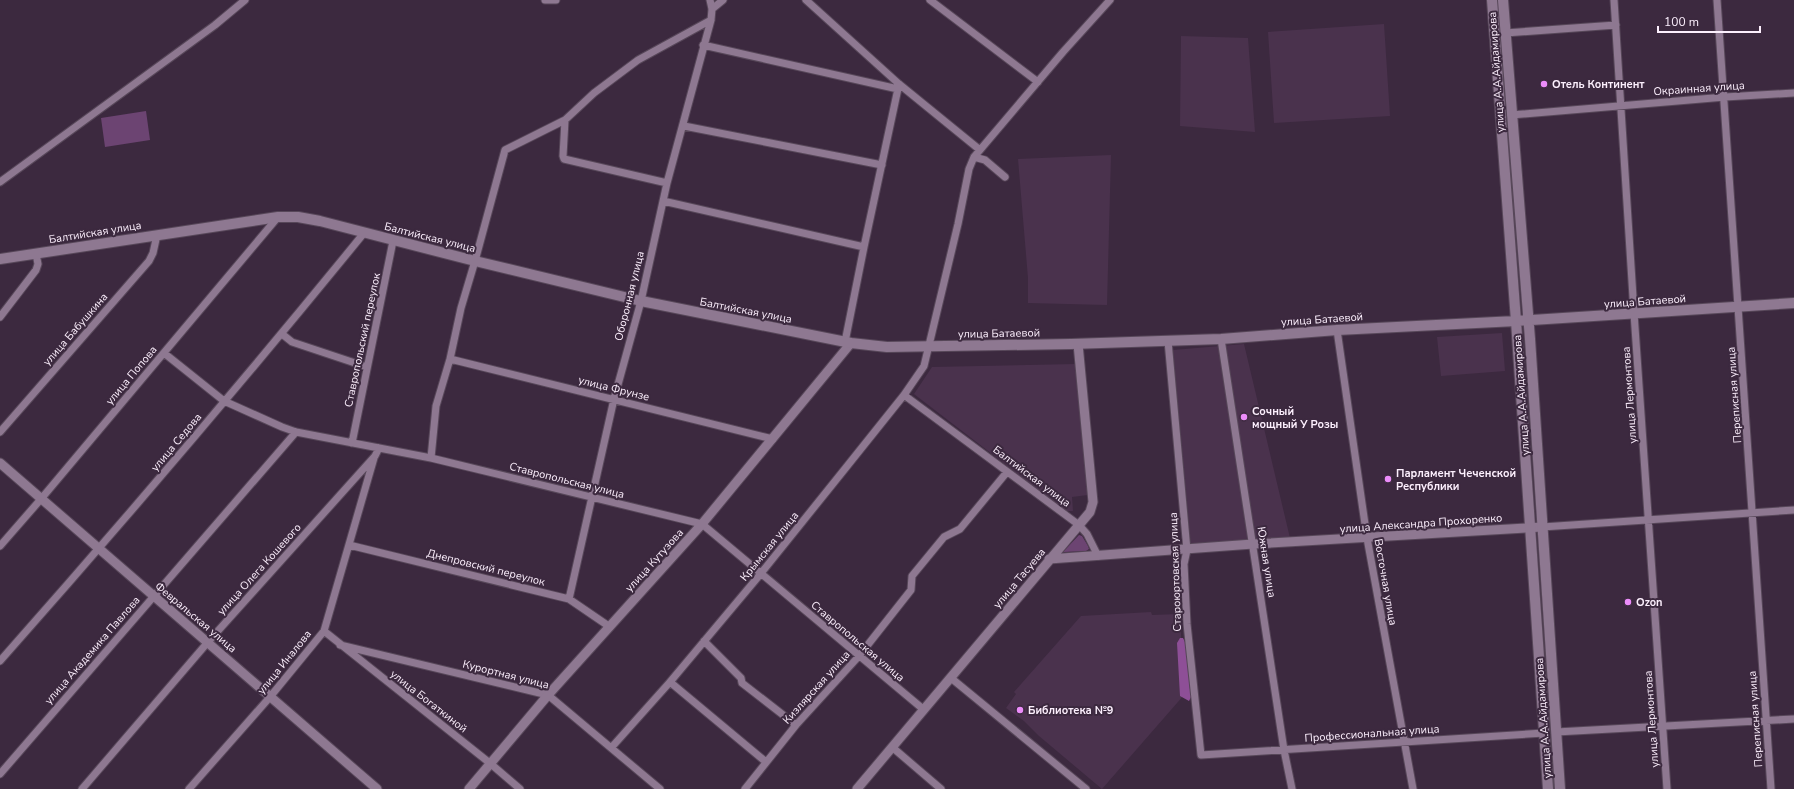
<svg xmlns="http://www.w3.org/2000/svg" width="1794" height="789" font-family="'Nunito Sans',sans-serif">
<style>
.built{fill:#4a324d}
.green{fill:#6c4472}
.forest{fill:#8e4f97}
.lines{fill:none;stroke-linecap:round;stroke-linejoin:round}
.minor-casing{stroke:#574759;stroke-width:9}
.tertiary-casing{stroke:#574759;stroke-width:11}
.secondary-casing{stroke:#574759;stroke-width:12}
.minor{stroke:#8e7891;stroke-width:7}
.tertiary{stroke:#8e7891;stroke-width:9}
.secondary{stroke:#8e7891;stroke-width:10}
.poi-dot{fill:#ec8cfa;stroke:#3c293f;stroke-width:1.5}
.labels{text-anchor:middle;stroke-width:4;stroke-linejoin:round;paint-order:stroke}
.street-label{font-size:11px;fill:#fceffd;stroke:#3c293f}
.poi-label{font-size:11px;font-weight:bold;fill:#fceffd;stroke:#3c293f;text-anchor:start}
</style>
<rect width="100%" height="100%" fill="#3c293f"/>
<path class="built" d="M1384 24 1390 116 1274 123 1268 32Z
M1181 36 1248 38 1255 132 1180 126Z
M1111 155 1107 305 1028 303V278L1018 159Z
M1502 333 1505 371 1441 376 1437 337Z
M1244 344 1290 538 1191 546 1173 350Z
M1076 364 1088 495 1072 497 1073 511H1066L914 394 932 367Z
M1151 612 1152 615 1180 614 1184 695 1102 789 1039 736 1024 721 1006 708 1016 694 1014 692 1081 616Z"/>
<path class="green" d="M146 111 150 140 105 147 101 118Z
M1079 535 1082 536 1088 546 1089 549 1086 551 1063 552Z"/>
<path class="forest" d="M1180 638H1183L1186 644 1190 689 1193 693 1189 701 1180 696 1177 643Z"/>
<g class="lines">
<g class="minor-casing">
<path id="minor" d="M545 0H556
M806 0 899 84 980 150
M930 0 1038 82
M1614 0 1634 313 1667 789
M1717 0 1771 789
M712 9 723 0
M1505 33 1616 25
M703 45 898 89
M1511 115 1725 97 1794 93
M565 120 563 156 564 159 667 183
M684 126 882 165
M974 157 985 160 1005 177
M0 182 215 25 245 0
M663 201 864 247
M0 317 36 270 38 264 36 254
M1337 330 1367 538 1413 789
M282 334 292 342 367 367
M1221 339 1284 750 1292 789
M1168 341 1187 550 1184 564 1187 624 1201 755 1544 733
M845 342 864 247 899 84
M164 353 224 401 282 427 296 432 431 458 702 524 923 709
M450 359 773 439
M904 395 1079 525 1087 534 1098 556
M0 432 149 261 153 253 157 235
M352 443 393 241
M431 458 436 406 450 359 461 308 475 261 505 150 565 120 594 93 638 60 711 20
M1542 527 1794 510
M349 545 569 599 610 627
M0 546 41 499 278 217
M569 599 614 399 641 301 667 183 711 20 712 9 710 0
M324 631 491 764 520 789
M704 641 741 678 742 683 796 725
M340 645 548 695 660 789
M0 661C124 521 246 378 364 233
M951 678 1086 789
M670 682 766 762
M1556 732 1794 719
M892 747 941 789
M611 748 670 682 758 577 848 465 904 395 924 366 958 224 969 169 974 157 1063 52 1110 0
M0 774 296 432
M82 789 208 642 375 456 379 448
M189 789 270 697 324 631 374 458
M745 789 796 725 859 656 911 590 912 576 944 537 960 529 1007 472"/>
</g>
<g class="tertiary-casing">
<path id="tertiary" d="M0 463 377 789
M1049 559 1253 544 1542 527
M469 789 548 695 702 524 851 343
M857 789 1090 512 1093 502 1078 344"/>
</g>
<g class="secondary-casing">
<path id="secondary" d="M1492 0 1516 321 1548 789
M1503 0 1530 339 1560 789
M0 259 278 217H298L320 221 475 261 641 301 851 343 887 347 1071 344 1221 339 1337 330 1516 321 1794 303"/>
</g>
<use href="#minor" class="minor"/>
<use href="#tertiary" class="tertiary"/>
<use href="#secondary" class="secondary"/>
</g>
<g class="poi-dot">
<circle cx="1544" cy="84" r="4"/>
<circle cx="1244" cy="417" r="4"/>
<circle cx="1388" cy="479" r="4"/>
<circle cx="1628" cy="602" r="4"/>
<circle cx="1020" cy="710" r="4"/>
</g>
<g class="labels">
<g class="street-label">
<text transform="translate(1496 72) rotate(-94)" y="4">улица А.А.Айдамирова</text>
<text transform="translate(1699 88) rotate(-4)" y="4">Окраинная улица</text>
<text transform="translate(95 232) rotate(-9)" y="4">Балтийская улица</text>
<text transform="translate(430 237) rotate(14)" y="4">Балтийская улица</text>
<text transform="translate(629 296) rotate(-76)" y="4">Оборонная улица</text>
<text transform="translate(1645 301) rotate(-4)" y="4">улица Батаевой</text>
<text transform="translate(746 310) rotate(11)" y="4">Балтийская улица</text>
<text transform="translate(1322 319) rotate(-4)" y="4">улица Батаевой</text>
<text transform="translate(75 329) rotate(-49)" y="4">улица Бабушкина</text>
<text transform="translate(999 333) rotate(-1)" y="4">улица Батаевой</text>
<text transform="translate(362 340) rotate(-78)" y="4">Ставропольский переулок</text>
<text transform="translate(131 375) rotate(-50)" y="4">улица Попова</text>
<text transform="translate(614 388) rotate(14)" y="4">улица Фрунзе</text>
<text transform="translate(1521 395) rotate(-94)" y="4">улица А.А.Айдамирова</text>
<text transform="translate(1629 395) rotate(-94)" y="4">улица Лермонтова</text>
<text transform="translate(1734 395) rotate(-94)" y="4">Переписная улица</text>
<text transform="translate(176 442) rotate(-50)" y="4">улица Седова</text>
<text transform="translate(1032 476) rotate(37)" y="4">Балтийская улица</text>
<text transform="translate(567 480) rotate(14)" y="4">Ставропольская улица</text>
<text transform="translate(1421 523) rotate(-4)" y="4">улица Александра Прохоренко</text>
<text transform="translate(769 546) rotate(-51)" y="4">Крымская улица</text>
<text transform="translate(654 560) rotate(-48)" y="4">улица Кутузова</text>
<text transform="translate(1267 562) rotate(81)" y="4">Южная улица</text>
<text transform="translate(486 567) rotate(14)" y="4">Днепровский переулок</text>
<text transform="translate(259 569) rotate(-48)" y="4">улица Олега Кошевого</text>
<text transform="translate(1175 572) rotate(-92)" y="4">Староюртовская улица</text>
<text transform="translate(1019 578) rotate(-50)" y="4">улица Тасуева</text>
<text transform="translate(1386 582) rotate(80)" y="4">Восточная улица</text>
<text transform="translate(196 617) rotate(40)" y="4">Февральская улица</text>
<text transform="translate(858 641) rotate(40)" y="4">Ставропольская улица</text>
<text transform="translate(92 650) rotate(-49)" y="4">улица Академика Павлова</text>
<text transform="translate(284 662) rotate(-51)" y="4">улица Иналова</text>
<text transform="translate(506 674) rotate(14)" y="4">Курортная улица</text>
<text transform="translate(816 687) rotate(-48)" y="4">Кизлярская улица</text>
<text transform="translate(429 701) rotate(38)" y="4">улица Богаткиной</text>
<text transform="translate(1543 718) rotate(-94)" y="4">улица А.А.Айдамирова</text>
<text transform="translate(1651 719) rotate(-94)" y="4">улица Лермонтова</text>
<text transform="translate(1755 719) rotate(-94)" y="4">Переписная улица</text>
<text transform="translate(1372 733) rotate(-4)" y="4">Профессиональная улица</text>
</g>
<g class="poi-label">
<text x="1552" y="88">Отель Континент</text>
<text x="1252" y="415">Сочный<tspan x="1252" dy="13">мощный У Розы</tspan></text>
<text x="1396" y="477">Парламент Чеченской<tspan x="1396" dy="13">Республики</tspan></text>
<text x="1636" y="606">Ozon</text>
<text x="1028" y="714">Библиотека №9</text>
</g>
</g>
<path d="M1658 26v6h102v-6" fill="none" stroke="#fceffd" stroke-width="2"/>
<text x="1664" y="26" font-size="12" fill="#fceffd" stroke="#3c293f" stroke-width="3" paint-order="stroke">100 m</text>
</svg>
